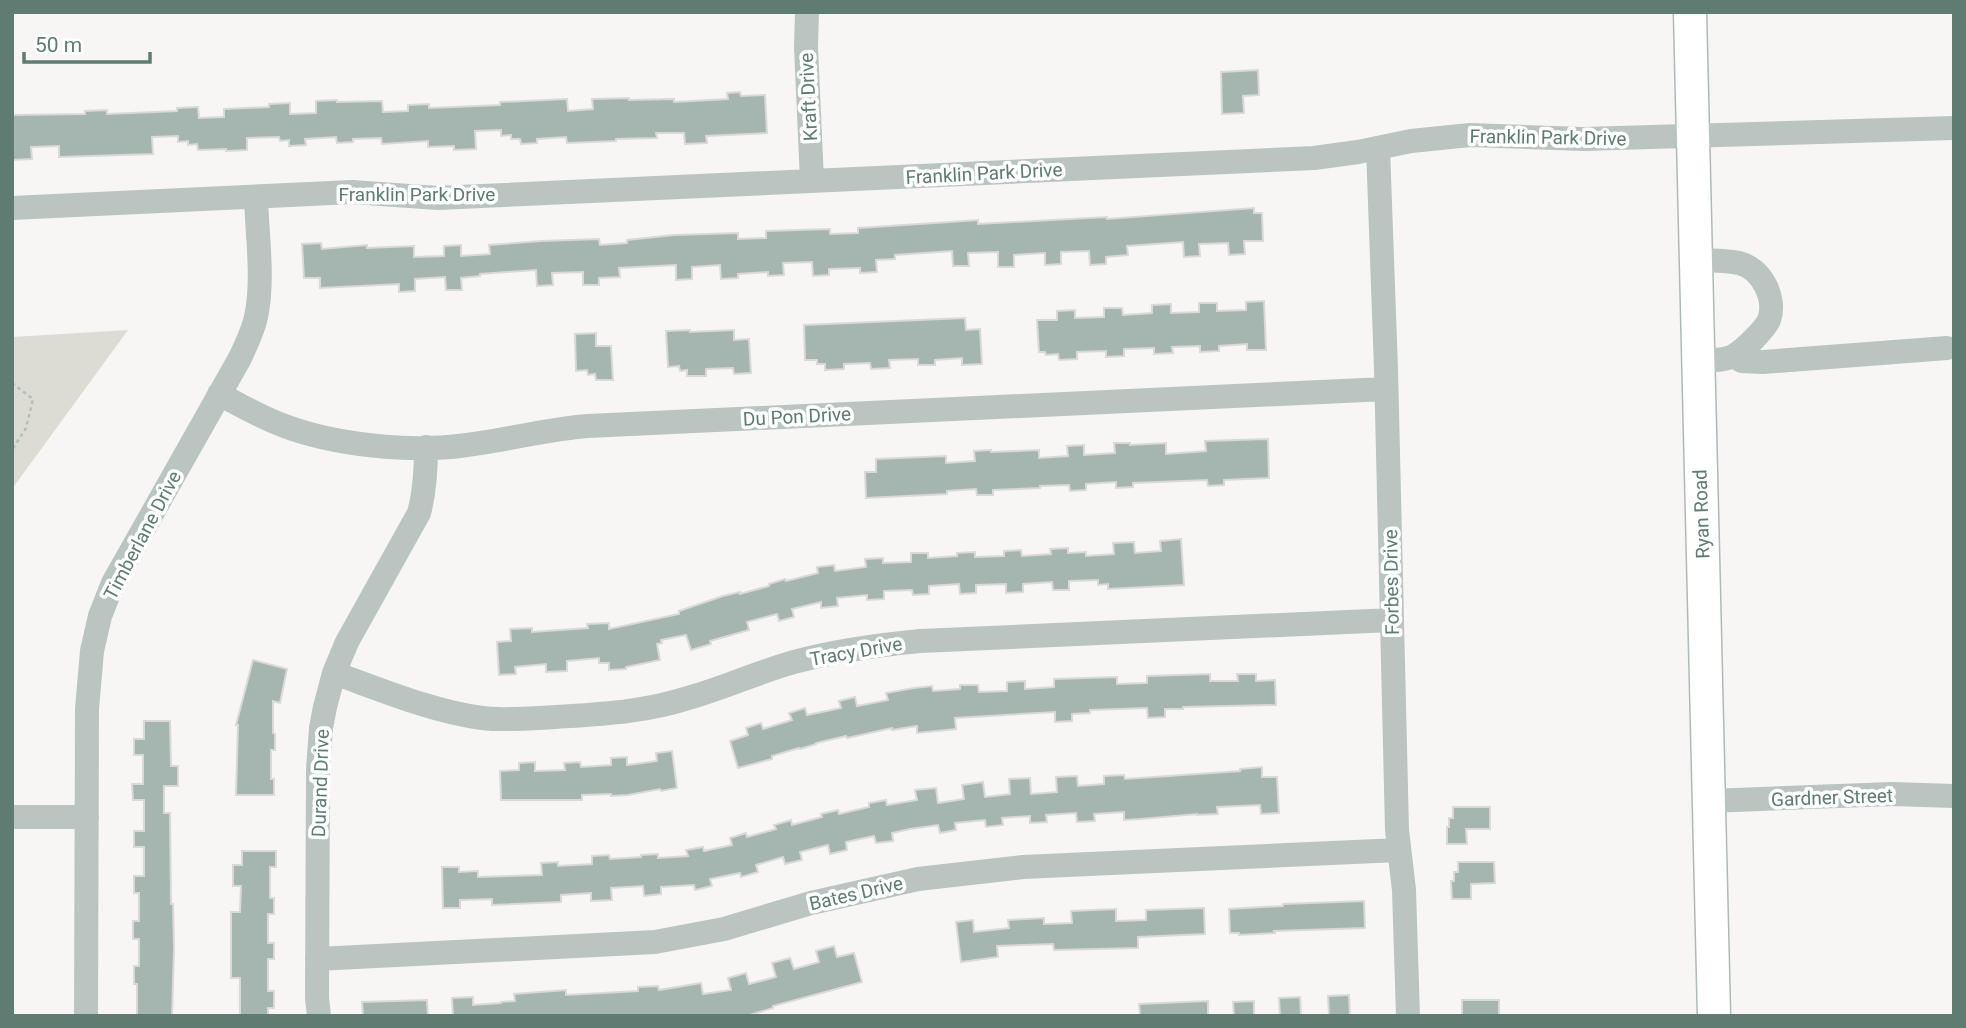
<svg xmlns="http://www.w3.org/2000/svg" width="1966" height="1028" font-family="Roboto,sans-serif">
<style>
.green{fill:#dddcd4}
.building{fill:#a5b6b0;stroke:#dad8d8;stroke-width:2}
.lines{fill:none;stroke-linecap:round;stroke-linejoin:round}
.major-casing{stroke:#aebab6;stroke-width:35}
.path{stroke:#b5bdbb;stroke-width:2.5;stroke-dasharray:3.5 3.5;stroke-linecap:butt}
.minor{stroke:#bac5c1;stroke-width:24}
.major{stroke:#fff;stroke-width:32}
.labels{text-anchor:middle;stroke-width:7;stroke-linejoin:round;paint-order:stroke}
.street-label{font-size:19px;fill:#5e7c72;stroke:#fff}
</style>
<rect width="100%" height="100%" fill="#f8f6f5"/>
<path class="green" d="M128 330 12 489V337Z"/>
<path class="building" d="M1258 70 1259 95 1243 96 1244 113 1222 114 1221 72Z
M740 92 741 96 765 95 767 133 706 136 707 143 685 144 684 133H656L657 138 616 139V141L567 143 566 137 537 139V143L521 144 520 139H511V135L501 136V130L475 131 476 149 454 150V146L428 147V141L382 144 381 138 353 139V142L337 143 336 137 305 139 306 145 289 146V140L280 141 279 137 247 138V150L226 151V149L198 150 197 144 188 145V141L178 142V136L152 137 153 154 59 157V146L31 147 32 159 12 160V115L85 114V111L107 110V114L177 111V108L198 107 199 118 224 117V109L269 107V104L290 103V114L316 113V101L337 100V102L382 101 383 112 408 111V105L429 104V108L500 105V102L567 99 568 111 593 109 592 99 629 98V100L674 99V102L728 99 727 93Z
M1254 208V213H1262L1263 241H1244L1245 254 1229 255 1228 243 1199 244 1200 256 1184 257 1183 242 1127 246 1128 255 1106 257V264L1090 265 1089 251 1061 252V264L1045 265V253L1014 255V267H998V252L968 253 969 266H953L952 251 895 255V259L876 260 877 272 860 273V268L829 269V275L813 276 812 262 783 263 784 275 768 276V272L738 274V278L721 279 720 265 692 267V279L676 280V265L619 268 620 277 599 278V285H583V272L552 273 553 285 537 286 536 270 480 274V276L461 278 462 290H446L445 277 415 279V291L399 292V284L320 288V278H304L302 244 321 243 322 249 367 245V248L414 246V257L444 256V246L461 245V256L490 254 489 245 541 241 599 239 600 245 627 243V240L674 235 738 233V239L766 238V231L830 229V234L858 233V228L950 222 978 220V224L1107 217V219Z
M1264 301 1266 350H1247V344L1219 346V351L1200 352V346L1172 347 1173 353 1154 354V348L1124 349V356L1106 357V351L1077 352V359L1059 360 1058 354 1046 355 1045 352H1039L1037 320H1057V311L1075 310V318L1104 317V308H1122L1123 315 1152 313V305L1171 304V313L1199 312V303H1217V311L1246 310V302Z
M965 318 966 330 980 329 982 364 962 365V358L935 360V365H918V359L889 360 890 368 871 369 870 363 844 364V369L825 370V364H817V360H805L804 325Z
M690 330V332L734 330V340L749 339 751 373 734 374 733 368 706 369V376H687V370L680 371 679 366 668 367 666 331Z
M596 333V346H611L613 380H596L595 374 588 375 587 370 576 371 575 334Z
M1268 439 1269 478 1224 480V485L1208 486 1207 480 1133 483V487L1116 488V482L1086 484V490L1070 491 1069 485 1040 486V488L993 490V495H977L976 489 947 491V494L866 498 865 472H876V459L946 456V463L975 461 974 451 991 450V452L1039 450V458L1068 456 1067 446 1084 445V455L1115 453 1114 443H1130V445L1166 443V454L1206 451 1205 441Z
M1181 539 1184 585 1108 589V584L1098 585V580L1069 581V590H1053L1052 582 1023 584V592L1006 593V584L976 585V593L960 594 959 584 929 586V594L913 595 912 590 884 591V599L867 600V595L837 598 838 606 821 608V602L792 609 794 617 779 621 777 614 747 622 749 630 710 641 711 644 691 650 686 635 661 640 662 643 657 644 660 660 626 667V669L609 670V663H599V658L567 661V671L546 672V664L515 667 516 674 499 675 497 642 511 641 510 629 532 628V632L588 628 587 624 609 623V629L679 614V611L723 596 740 592V594L769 586V584L785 579 786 581 818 573 817 567 834 565 835 571 866 567 865 559 883 558V563L911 562V553H928V558L957 556V553L975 552V557L1004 556V551L1021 550 1022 556 1051 554 1050 549 1068 548V553L1086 552V556L1114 554 1113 543 1134 542 1135 553 1161 551 1160 541Z
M253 660 287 669 280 703 273 701V733L275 734V750H271V779H274V795H236L238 725H236Z
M1210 674V681H1238L1237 674H1256V681L1275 680 1276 705 1183 707V709H1165V717L1148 718 1147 708 1090 710V713L1072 714V721L1055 722V712L955 718 956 729 917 733V726L892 730V728L847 738 846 736 816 743V744L800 749 799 748 772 756V759L738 768 730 741 748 735 746 728 761 723 763 729 792 720 789 713 805 708 807 715 841 708 839 701 855 697 857 706 888 700 886 693 914 688 932 686 933 691 960 689V685H978L979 692 1007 691V682L1025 681V689L1054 687V679L1117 677V684L1147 683V676Z
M144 721H170L171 766H178V786H164V813H170L171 904H173L174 949 172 1016H137V984H134V966H139V939H133V921H139V893H134V876H144V847H134V831H144V800H133L132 784H143V755H134V739H144Z
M672 751 677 788 661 791 660 789 628 795 611 796V794L582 795V800H501L500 771 519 770V763L535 762V771L565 770 564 763 580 762 581 767 611 765V758L627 757V765L657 761 656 753Z
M1262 767V777H1277L1279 813 1261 814 1260 805 1217 807 1218 814 1197 815V814L1140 819 1124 820V812L1094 814 1095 821 1077 822 1076 813 1046 815 1047 822 1030 823V816L1002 818 1003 825 986 827 985 820 955 823 956 830 940 833 938 825 910 829 892 833 893 841 876 843 874 836 846 842 847 850 830 854 828 845 800 852 802 860 785 864 783 857 756 865 758 872 741 877 740 873 710 879 712 886 695 890 694 885 661 887V894L644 896 643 886 611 888 612 900 591 901V893L561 895V902L492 905V899L460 900V908H443L442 867H459V872L478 871V877L542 875 541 863 558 862V866L592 864V856L609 855 610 859 641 857V855L658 854V858L688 856 686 850 703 847 704 851 732 845 730 838 746 833 747 837 776 829 774 825 791 820 792 825 822 817 821 814 838 810 839 814 869 807V803L886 800 887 805 917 800 915 790 936 788 938 803 964 799 962 785 983 782 985 797 1010 794 1009 779 1030 778 1031 794 1057 792 1056 777 1077 776 1078 786 1104 784V776L1124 775 1125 779 1240 771V769Z
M1453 807H1490V829H1466L1467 844H1447V827H1449V818H1453Z
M242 851H276V867H270V898H274V914H268V943H274V959H268V991H274V1008H268V1016H240V978H231V912H240L241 886H233V865H242Z
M1458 862H1494L1495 883 1471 884V899H1452L1451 881H1454V872H1458Z
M1364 901 1365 928 1274 931 1275 933 1239 935V933H1230L1229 909 1283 906V904Z
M1204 908 1205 934 1138 937V948L1054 950 1053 944 997 946 998 957 961 962 956 922 973 920 974 932 1009 928 1008 920 1044 918V924L1072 923 1071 911 1116 909V921L1146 920V910Z
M834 946 837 957 854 953 862 982 773 1006V1008L746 1016H453L452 998 473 997V1005L501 1003V1002L515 1001 514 994 566 990V995L638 991V987L658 986 659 990 701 983 703 994 731 990 728 978 746 973 749 984 776 977 772 963 790 958 794 969 819 962 816 951Z
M1349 995 1350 1016H1329L1328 996Z
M1300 997 1301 1016H1280L1279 998Z
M427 1000 428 1016H363L362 1002Z
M1462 1000H1499V1016H1462Z
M1208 1001V1016H1140L1139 1004Z
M1254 1001V1016H1234L1233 1002Z"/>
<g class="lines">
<g class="major-casing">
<path id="major" d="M1690 12 1714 1016"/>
</g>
<path class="path" d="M12 383 33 399 26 428 12 450"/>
<path class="minor" d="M807 12 806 47 812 181
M1378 148 1386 369 1397 830 1404 890 1408 1016
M12 208 352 192 438 198 1314 158 1358 152 1411 141 1470 135 1583 139 1954 128
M1695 260C1709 261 1725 260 1739 263 1761 268 1777 298 1769 320 1765 329 1744 350 1735 355 1726 361 1708 360 1697 361
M1734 356 1742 361 1763 362 1947 348
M219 394C240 405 260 417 282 425 333 445 412 453 467 445 508 440 547 429 588 426L1386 389
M334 673C382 690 431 711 482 718 506 721 532 718 556 717 601 714 645 712 688 698 724 688 758 672 794 662 835 651 878 645 920 641L1392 620
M1709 801 1892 794 1954 796
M12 817H87
M317 959 655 942 724 929 811 903 918 879 1023 867 1399 850
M86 1016 87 709 92 651 100 616 113 583 240 358C246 345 253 331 256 317 264 279 257 236 256 197
M319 1016 317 998 318 770 321 728 325 707 334 673 347 642 419 513C425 491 426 470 426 447"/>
<use href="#major" class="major"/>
</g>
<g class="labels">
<g class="street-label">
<text transform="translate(808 97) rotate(-93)" y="7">Kraft Drive</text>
<text transform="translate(1548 137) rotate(1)" y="7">Franklin Park Drive</text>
<text transform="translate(984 173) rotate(-3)" y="7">Franklin Park Drive</text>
<text x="417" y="201">Franklin Park Drive</text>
<text transform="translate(797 416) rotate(-3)" y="7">Du Pon Drive</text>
<text transform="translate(1701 514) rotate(-92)" y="7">Ryan Road</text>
<text transform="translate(142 535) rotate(-62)" y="7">Timberlane Drive</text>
<text transform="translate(1391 582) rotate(-91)" y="7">Forbes Drive</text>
<text transform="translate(856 651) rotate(-10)" y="7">Tracy Drive</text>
<text transform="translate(320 783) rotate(-88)" y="7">Durand Drive</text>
<text transform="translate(1832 797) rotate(-2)" y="7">Gardner Street</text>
<text transform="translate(856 893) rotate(-13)" y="7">Bates Drive</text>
</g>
</g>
<rect width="1966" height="1028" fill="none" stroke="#5e7c72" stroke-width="28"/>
<path d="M24 52v10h126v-10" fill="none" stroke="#5e7c72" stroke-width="3.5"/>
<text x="35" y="52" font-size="21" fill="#5e7c72" stroke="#ffffff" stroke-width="5" paint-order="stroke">50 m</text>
</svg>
